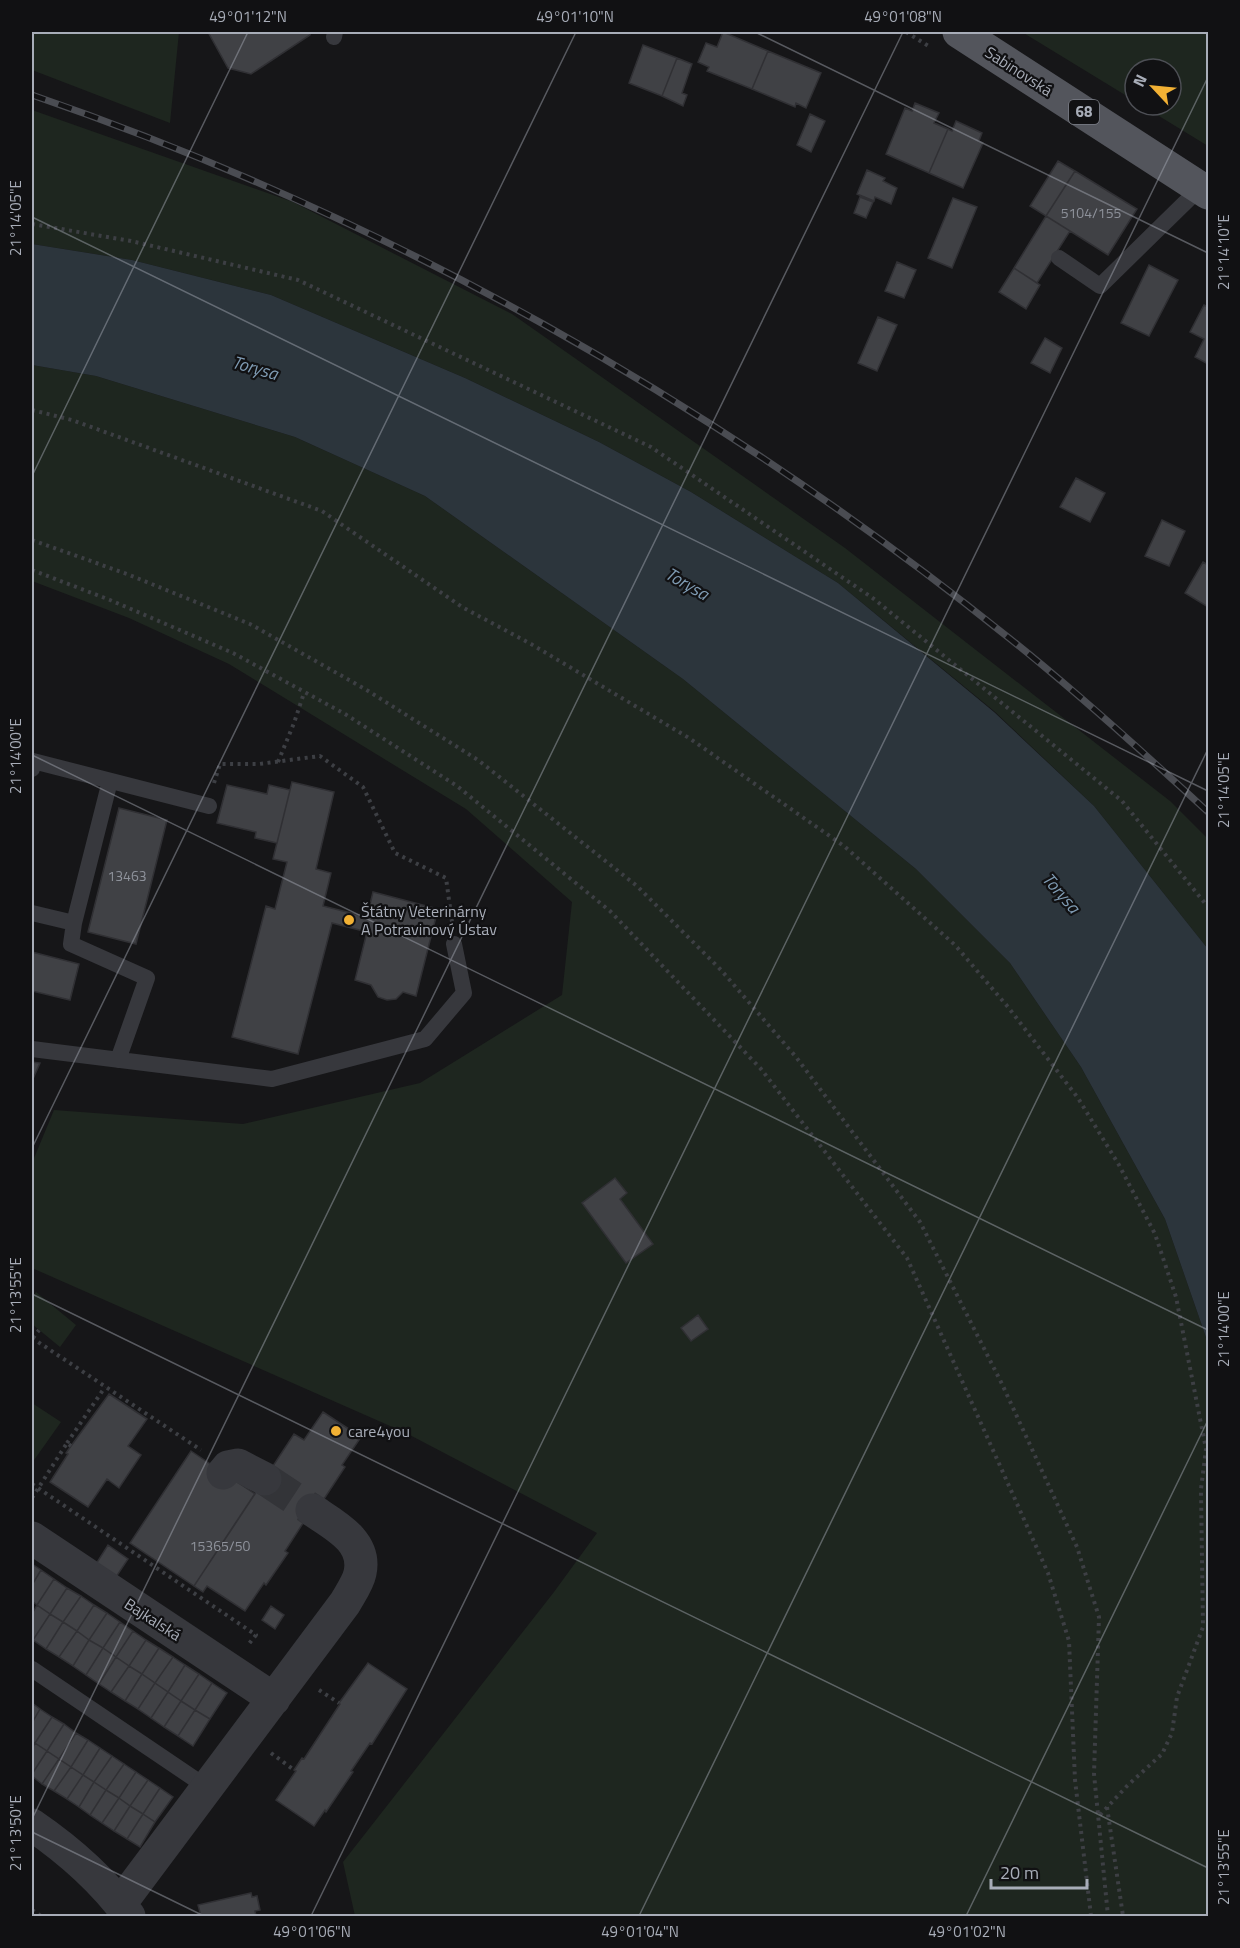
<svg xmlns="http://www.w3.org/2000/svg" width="1240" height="1948" font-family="'Titillium Web',sans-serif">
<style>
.green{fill:#1e261f}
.water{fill:#2c353c}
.building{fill:#404145;stroke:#303034;stroke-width:1.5}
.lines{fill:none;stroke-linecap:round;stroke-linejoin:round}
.minor-tunnel{stroke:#333438;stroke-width:33;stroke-dasharray:33 16;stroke-linecap:butt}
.path{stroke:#3d3f44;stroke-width:4;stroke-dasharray:3 4.5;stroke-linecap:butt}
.service{stroke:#37383d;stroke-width:16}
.minor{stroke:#37383d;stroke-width:33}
.primary{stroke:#53555c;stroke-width:33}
.rail-casing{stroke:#4a4c52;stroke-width:7}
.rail{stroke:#111113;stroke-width:4.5;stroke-dasharray:14;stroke-linecap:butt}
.ticks{fill:none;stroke:#a8adb8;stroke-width:1.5;stroke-opacity:0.45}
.poi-dot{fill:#f2b134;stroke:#111113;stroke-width:2}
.labels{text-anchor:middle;stroke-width:4.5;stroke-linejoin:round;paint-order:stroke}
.number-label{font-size:14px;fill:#8e929b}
.shield{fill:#111113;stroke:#7b7e86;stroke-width:1.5}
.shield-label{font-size:15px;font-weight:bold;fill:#a8adb8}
.street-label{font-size:16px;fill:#a8adb8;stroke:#111113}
.poi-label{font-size:16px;fill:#a8adb8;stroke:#111113;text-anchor:start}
.water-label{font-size:18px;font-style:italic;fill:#7f9bb3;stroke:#111113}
.neatline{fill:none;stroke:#a8adb8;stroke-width:2}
.ticks-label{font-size:15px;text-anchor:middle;fill:#a8adb8}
</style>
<rect width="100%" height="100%" fill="#161618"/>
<path class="green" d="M32 32H179L170 123 32 70Z
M1022 32H1208V146L1141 105H1171V69H1135V101Z
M32 110 293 202 512 314 845 548 1170 801 1208 839V949L1094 806 994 711 838 583 691 492 599 442 465 378 271 295 132 260 32 244Z
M32 365 96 376 295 437 425 496 683 679 916 869 1010 963 1081 1067 1165 1219 1208 1343V1916H355L343 1862 554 1592 597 1533 406 1433 32 1268V1163L54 1110 243 1124 420 1083 562 995 572 902 466 809 229 664 129 618 32 581Z
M36 1292 76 1325 60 1347 32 1324V1298Z
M32 1403 61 1422 32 1463Z"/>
<path class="water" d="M32 244 132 260 271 295 465 378 599 442 691 492 838 583 994 712 1094 806 1208 949V1343L1165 1219 1081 1067 1010 963 916 869 683 679 425 496 295 437 96 376 32 365Z"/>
<path class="building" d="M208 32H311L310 35 251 74 228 68Z
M723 32 768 51 752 89 707 71 709 67 698 62 706 43 717 47Z
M643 45 677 58 662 96 629 83Z
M768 51 821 73 806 108 796 103 795 107 752 89Z
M677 58 692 64 682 93 687 95 683 106 662 96Z
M915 103 939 113 934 123 948 129 929 173 886 154 905 108 912 111Z
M810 114 825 121 811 152 797 145Z
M956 121 982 133 979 141 983 143 963 188 929 173 948 129 952 131Z
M1058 161 1075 171 1046 216 1030 206Z
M867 170 885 178 883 181 897 188 891 204 875 197 874 201 857 194Z
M1075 171 1137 209 1108 255 1046 216Z
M860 197 873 202 866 218 854 213Z
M953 198 977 207 952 268 928 258Z
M1046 216 1070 231 1037 283 1014 268Z
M897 262 916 270 904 298 885 291Z
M1149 265 1178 280 1149 336 1121 323Z
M1014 268 1040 285 1026 309 999 292Z
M1204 305 1208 307V364L1195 357 1204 339 1190 332Z
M878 317 897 325 877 371 858 363Z
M1045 338 1062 348 1050 373 1031 363Z
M1076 478 1105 493 1090 522 1060 507Z
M1162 520 1185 531 1169 566 1145 556Z
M1203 562 1208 565V607L1185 593Z
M292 782 334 792 316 869 331 873 323 906 367 917 373 892 438 909 416 996 403 992 396 999 387 1000 378 997 371 985 355 980 367 932 332 923 298 1054 232 1037 266 906 275 909 287 862 273 859Z
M227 785 267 794 269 785 290 790 277 843 255 838 256 832 217 823Z
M119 808 167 820 136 944 88 932Z
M32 952 79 964 70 1000 32 991Z
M32 1062 40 1063 32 1081Z
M615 1178 627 1193 620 1199 653 1244 626 1263 582 1203Z
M698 1315 708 1329 691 1341 681 1328Z
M109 1394 147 1419 128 1446 141 1455 119 1488 107 1479 88 1507 50 1482 68 1454 66 1453 71 1446Z
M323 1412 361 1437 342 1465 345 1467 324 1499 320 1497 285 1551 288 1553 266 1585 264 1583 245 1611 207 1586 203 1592 194 1586 294 1434 304 1440Z
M191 1451 255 1494 194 1586 130 1543Z
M108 1545 128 1559 116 1577 96 1564Z
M32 1564 41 1570 32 1585Z
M41 1570 54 1579 37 1605 32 1601V1585Z
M54 1579 67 1588 50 1614 37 1605Z
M67 1588 81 1596 63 1622 50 1614Z
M81 1596 94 1605 77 1631 63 1622Z
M37 1605 50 1614 33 1640 32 1639V1614Z
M94 1605 107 1613 89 1640 77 1631Z
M271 1606 284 1615 275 1629 262 1620Z
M107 1613 120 1622 103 1648 89 1640Z
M50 1614 63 1622 46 1649 33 1640Z
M63 1622 77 1631 59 1657 46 1649Z
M120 1622 133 1631 116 1657 103 1648Z
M77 1631 89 1640 73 1666 59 1657Z
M133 1631 146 1640 129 1666 116 1657Z
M89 1640 103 1648 86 1675 73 1666Z
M146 1640 159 1648 142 1674 129 1666Z
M103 1648 116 1657 99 1684 86 1675Z
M159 1648 173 1657 155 1683 142 1674Z
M116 1657 129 1666 111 1692 99 1684Z
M173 1657 185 1665 168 1692 155 1683Z
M368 1663 407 1689 372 1744 370 1743 351 1771 353 1772 326 1812 325 1810 314 1826 276 1800 296 1771 294 1770 302 1758 304 1759 340 1704 339 1703Z
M185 1665 199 1674 181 1701 168 1692Z
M129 1666 142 1674 125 1701 111 1692Z
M142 1674 155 1683 138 1709 125 1701Z
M199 1674 212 1683 195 1710 181 1701Z
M155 1683 168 1692 151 1718 138 1709Z
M212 1683 227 1693 210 1719 195 1710Z
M168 1692 181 1701 164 1727 151 1718Z
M181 1701 195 1710 178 1736 164 1727Z
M32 1703 40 1709 32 1723Z
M40 1709 52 1717 35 1743 32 1741V1723Z
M195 1710 210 1719 193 1746 178 1736Z
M52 1717 64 1724 47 1751 35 1743Z
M64 1724 76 1733 59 1759 47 1751Z
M76 1733 88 1740 71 1767 59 1759Z
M88 1740 100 1748 83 1775 71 1767Z
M35 1743 47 1751 32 1774V1748Z
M100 1748 112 1756 94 1782 83 1775Z
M47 1751 59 1759 42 1784 32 1776V1774Z
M112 1756 124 1764 106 1790 94 1782Z
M59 1759 71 1767 54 1791 42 1784Z
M124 1764 136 1772 119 1798 106 1790Z
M71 1767 83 1775 67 1799 54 1791Z
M136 1772 148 1780 130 1806 119 1798Z
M83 1775 94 1782 79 1807 67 1799Z
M148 1780 160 1788 143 1814 130 1806Z
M94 1782 106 1790 90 1815 79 1807Z
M160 1788 173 1797 155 1822 143 1814Z
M106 1790 119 1798 102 1823 90 1815Z
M119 1798 130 1806 114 1831 102 1823Z
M130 1806 143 1814 127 1839 114 1831Z
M143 1814 155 1822 140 1847 127 1839Z
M251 1893 252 1897 257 1896 260 1910 255 1911 256 1916H201L198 1905Z"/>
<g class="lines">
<path class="minor-tunnel" d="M265 1479 312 1510"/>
<path class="path" d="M906 32 930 47
M32 224 131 241 298 280 651 447 874 599 1122 801 1208 907
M32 410 72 420 322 511 462 607 531 644 689 738 844 846 955 945 1008 1007 1078 1098 1119 1165 1155 1234 1176 1297 1206 1449 1201 1489 1203 1627 1177 1697 1172 1733 1162 1754 1127 1786 1100 1815
M32 540 127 574 250 624 365 689 478 760 637 886 721 970 796 1057 920 1222 1002 1384 1077 1547 1099 1617 1094 1774 1108 1916
M32 570 110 600 233 653 345 714 457 786 610 911 761 1069 907 1258 1048 1573 1069 1641 1075 1780 1091 1916
M278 762 294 723 304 693
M214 783 220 764H259L320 756 363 787 395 853 446 878 452 922
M32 1338 201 1450
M33 1338 39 1330
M67 1443 105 1387
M32 1484 256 1635 248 1645
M32 1498 67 1443 71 1446
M319 1690 339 1703
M271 1753 294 1770
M1107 1807 1123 1916
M32 1910 41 1916"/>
<path class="service" d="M334 37 335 32
M1059 258 1100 286 1200 188
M32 769 33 761 209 806
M32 913 74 923 110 781
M74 923 71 944 147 978 118 1060
M32 1049 272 1079 425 1039 464 993 454 944
M32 1669 208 1788"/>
<path class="minor" d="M223 1473 228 1467 238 1465 265 1479
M32 1538 274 1699
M32 1825C70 1851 102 1879 129 1916
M120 1904 345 1603C350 1594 358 1583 360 1573 367 1541 334 1525 312 1510"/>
<path class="primary" d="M959 32 1208 193"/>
<g class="rail-casing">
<path id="rail" d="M32 95C385 216 717 404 1009 638 1078 693 1143 752 1208 812"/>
</g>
<use href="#rail" class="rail"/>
</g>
<path class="ticks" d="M755 32 1208 253M32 217 1208 791M32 476 248 32M32 755 1208 1330M32 1148 576 32M32 1294 1208 1868M32 1819 903 32M32 1832 204 1916M311 1916 1208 77M639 1916 1208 749M966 1916 1208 1420"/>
<g class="poi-dot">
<circle cx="349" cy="920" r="6"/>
<circle cx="336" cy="1431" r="6"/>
</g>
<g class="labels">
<g class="number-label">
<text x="1091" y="218">5104/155</text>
<text x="127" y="881">13463</text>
<text x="220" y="1551">15365/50</text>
</g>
<rect class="shield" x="1069" y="100" width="30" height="24" rx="4.5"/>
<g class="shield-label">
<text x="1084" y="117">68</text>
</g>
<g class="street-label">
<text transform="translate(1019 71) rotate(33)" y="6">Sabinovská</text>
<text transform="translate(153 1619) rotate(33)" y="6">Bajkalská</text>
</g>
<g class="poi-label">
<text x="361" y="917">Štátny Veterinárny<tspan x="361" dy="18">A Potravinový Ústav</tspan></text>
<text x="348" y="1437">care4you</text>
</g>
<g class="water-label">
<text transform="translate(255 368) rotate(16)" y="6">Torysa</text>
<text transform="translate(687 584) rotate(30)" y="6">Torysa</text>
<text transform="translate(1061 893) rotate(49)" y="6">Torysa</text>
</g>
</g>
<rect width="1240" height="1948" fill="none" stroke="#111113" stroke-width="66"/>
<g transform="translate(1153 87) rotate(296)"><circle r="28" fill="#111113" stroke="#4d4f55" stroke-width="1.5"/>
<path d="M0-4.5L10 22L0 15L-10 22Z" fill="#f2b134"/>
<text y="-9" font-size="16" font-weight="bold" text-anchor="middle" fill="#a8adb8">N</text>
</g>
<path d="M991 1879v9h96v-9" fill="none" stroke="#a8adb8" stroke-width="3"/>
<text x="1000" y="1879" font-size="18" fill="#a8adb8" stroke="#111113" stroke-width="4.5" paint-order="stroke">20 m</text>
<rect x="33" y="33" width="1174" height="1882" class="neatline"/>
<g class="ticks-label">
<text x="248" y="22">49°01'12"N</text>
<text x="575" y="22">49°01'10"N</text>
<text x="903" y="22">49°01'08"N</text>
<text transform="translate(16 218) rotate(-90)" y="5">21°14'05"E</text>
<text transform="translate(1224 252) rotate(-90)" y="5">21°14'10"E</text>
<text transform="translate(16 756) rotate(-90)" y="5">21°14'00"E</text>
<text transform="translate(1224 790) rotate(-90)" y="5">21°14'05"E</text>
<text transform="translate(16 1295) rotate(-90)" y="5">21°13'55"E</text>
<text transform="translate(1224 1329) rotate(-90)" y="5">21°14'00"E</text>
<text transform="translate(16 1833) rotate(-90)" y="5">21°13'50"E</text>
<text transform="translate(1224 1867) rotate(-90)" y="5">21°13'55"E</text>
<text x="312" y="1937">49°01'06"N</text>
<text x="640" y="1937">49°01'04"N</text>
<text x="967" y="1937">49°01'02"N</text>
</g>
</svg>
